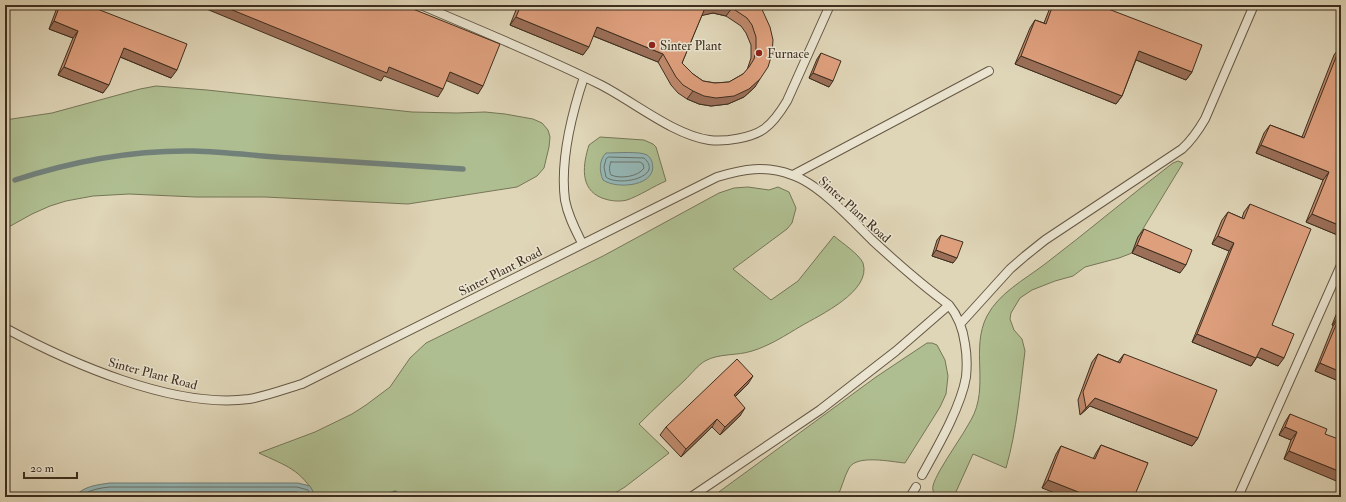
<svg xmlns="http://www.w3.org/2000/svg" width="1346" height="502" font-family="'IM FELL Double Pica',serif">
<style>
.green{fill:#afbe90;stroke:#767658}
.water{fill:#95b7b6;stroke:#72807a}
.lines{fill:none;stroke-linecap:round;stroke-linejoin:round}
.shore{stroke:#6a726a;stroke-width:1}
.stream{stroke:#72807a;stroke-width:5.5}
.service-casing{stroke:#665845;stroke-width:10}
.service{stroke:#eae4d0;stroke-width:8}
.wall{fill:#bf896c;stroke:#3e2e1f;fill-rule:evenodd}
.shaded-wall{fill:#9b6f58;stroke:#3e2e1f}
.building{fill:#de9f7d;stroke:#3e2e1f;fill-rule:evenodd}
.poi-dot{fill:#8f2418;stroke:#eae4d0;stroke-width:1.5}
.labels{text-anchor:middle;stroke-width:3;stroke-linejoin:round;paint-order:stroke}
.poi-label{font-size:13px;fill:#3e2e1f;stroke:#eae4d0;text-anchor:start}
.street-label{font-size:13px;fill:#3e2e1f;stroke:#eae4d0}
</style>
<rect width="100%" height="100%" fill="#dfd5b7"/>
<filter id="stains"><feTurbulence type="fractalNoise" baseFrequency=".005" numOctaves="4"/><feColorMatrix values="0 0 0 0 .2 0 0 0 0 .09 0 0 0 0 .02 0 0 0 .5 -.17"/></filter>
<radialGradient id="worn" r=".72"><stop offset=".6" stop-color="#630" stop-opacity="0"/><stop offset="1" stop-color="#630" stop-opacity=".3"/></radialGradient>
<path class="green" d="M156 86 207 90 412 112 457 113 485 112 505 114 533 119 542 123 548 130 550 137 549 147 544 168 537 176 517 187 408 204 265 197H196L129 194 93 196 66 201 50 206 32 214 5 229V120L52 113 140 89Z
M600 137 644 140 653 144 656 147 666 181C654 186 639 196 627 200 619 202 610 201 602 198 579 189 583 164 589 145Z
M1178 161 1183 163 1138 237 1132 253 1119 258 1085 267 1073 276 1055 281 1032 290 1020 298 1011 313 1010 319 1014 330 1022 339 1025 351C1020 390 1017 430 1006 468L973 454 955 494 962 497H936C934 493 932 490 933 486 934 481 937 476 939 472 949 454 961 438 971 420 990 387 970 349 987 316 999 293 1024 280 1045 264 1087 232 1127 198 1169 166L1173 163Z
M748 187 769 190 778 187 789 192 796 208 792 223 787 229 733 269 771 300 798 281 834 236C842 243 859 254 863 263 872 291 820 315 801 326 786 335 769 346 752 351 737 356 719 353 705 361 698 365 691 374 685 380 670 394 654 409 639 424L669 453 625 487 615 493 604 495 552 497H316C301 469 286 466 259 453L315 432 352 414 366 405 390 387 410 358 426 343 603 256 719 193 734 188Z
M927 343H932L937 345 945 360 948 376 946 394 940 407 905 463C892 462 857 454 849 468 844 477 842 488 837 497H712L876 377Z"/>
<path class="water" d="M606 153C614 153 641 151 647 155 649 156 651 159 652 162 659 186 617 190 603 180 599 171 599 160 606 153Z
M110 483H298L310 486 316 497H74C84 486 96 485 110 483Z"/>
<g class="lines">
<path class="shore" d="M609 157 644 158C665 177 618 187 606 177L604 167 606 159Z
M611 162H640L643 164 644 168C638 177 620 179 611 175 609 171 609 166 611 162Z
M79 497C89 490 99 488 110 487H297L308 490 311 497
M88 497 98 493 110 492H296L304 494 306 497"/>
<path class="stream" d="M15 180C73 161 132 150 194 151 226 152 258 156 291 158 348 162 406 165 463 169
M384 497 395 493"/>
<g class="service-casing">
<path id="service" d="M421 5C481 31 543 56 601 85 634 102 674 135 709 140 725 142 751 138 764 129 774 122 781 111 787 101L830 5
M793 175 989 71
M582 243C575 229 568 216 565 200 560 162 572 113 584 77
M961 323 1010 269 1025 256 1045 240 1182 149C1192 140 1198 131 1205 119L1254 5
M5 328C70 363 174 409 249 399 267 396 285 389 302 384L717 177C744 169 765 165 792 175 819 184 851 219 872 240 897 263 922 285 949 305 959 317 963 329 965 344 967 355 967 367 966 377 961 407 937 448 922 475
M691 497 820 410 896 351 949 305
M910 497 916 487
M1238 497 1341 265"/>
</g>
<use href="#service" class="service"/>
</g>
<path class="wall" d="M58 5H87L171 78 120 57 103 93 58 75 73 38 49 29Z
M518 5H760L755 87 744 97 728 104 711 106 699 104 687 99 678 93 671 85 658 62 593 36 583 55 510 25ZM713 13 726 16 741 26 746 33 751 45V58L747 70 743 74 729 82 715 83 703 81 693 74 682 63 702 15Z
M1051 5H1098L1192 72 1186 80 1136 60 1122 96 1116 104 1015 64 1030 28 1035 20 1044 23Z
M1340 47V236L1306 222 1323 180 1256 153 1264 133 1270 125 1302 137 1334 55Z
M821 53 829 87 809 78 817 59Z
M1250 204 1272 325 1278 366 1257 357 1251 366 1192 342 1229 251 1212 244 1222 220 1228 212 1242 218 1244 212Z
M1144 229 1180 273 1132 253 1138 237Z
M941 235 953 263 932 256 937 240Z
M1341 302V382L1315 371 1333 326 1332 325Z
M1098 354 1118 362 1124 354 1198 438 1192 446 1090 406 1080 415 1078 400 1092 362Z
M748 384 735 397 740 416 720 435 712 427 681 457 660 435 666 427Z
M1290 414 1325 434 1284 459 1291 440 1279 435 1285 422Z
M1101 445 1148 463 1042 488 1056 454 1061 446 1093 459 1096 453Z"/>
<path class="shaded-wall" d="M206 5H220L389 67 443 89 438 97 384 76 381 81 204 8Z
M718 5 732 8 726 16 713 13 700 16 705 8Z
M516 17 589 47 583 55 510 25Z
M54 21 78 31 73 38 49 29Z
M597 27 663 54 658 62 591 35Z
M124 48 177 70 171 78 118 56Z
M1139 51 1192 72 1186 80 1134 59Z
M1021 56 1122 96 1116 104 1015 64Z
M64 67 109 85 103 93 58 75Z
M450 72 483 86 478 94 445 80Z
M813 73 833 81 829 87 809 78Z
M760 79 755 87 744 97 728 104 711 106 699 104 687 99 693 91Z
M1261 145 1329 172 1323 180 1256 153Z
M1312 214 1341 226V235L1340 236 1306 222Z
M1218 236 1234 243 1229 251 1212 244Z
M1137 245 1186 265 1180 273 1132 253Z
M936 250 957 258 953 263 932 256Z
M1338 317 1339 318 1333 326 1332 325Z
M1197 334 1256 358 1251 366 1192 342Z
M1261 348 1284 358 1278 366 1255 356Z
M1320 363 1341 372V382L1315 371Z
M753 376 748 384 728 403 734 395Z
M1095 398 1198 438 1192 446 1090 406 1080 415 1086 408Z
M745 408 740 416 720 435 725 427Z
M717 419 712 427 681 457 686 449Z
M1285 427 1297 432 1291 440 1279 435Z
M1289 451 1341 472V483L1284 459Z
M1048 480 1091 497H1065L1042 488Z"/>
<path class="building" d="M60 5H87L187 44 177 70 124 48 109 85 64 67 78 31 54 21Z
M220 5H403L500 44 483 86 450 72 443 89 389 67 387 73Z
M521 5H760L770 27 773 40 772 54 768 67 760 79 749 89 734 96 716 98 704 96 693 91 683 85 676 77 663 54 597 27 589 47 516 17ZM718 5 732 8 747 18 752 25 756 37V50L754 59 749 67 743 74 729 82 715 83 703 81 693 74 682 63 705 8Z
M1053 5H1098L1202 45 1192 72 1139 51 1122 96 1021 56 1035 20 1046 24Z
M1340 47 1341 48V226L1312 214 1329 172 1261 145 1270 125 1304 138Z
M821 53 841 61 833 81 813 73Z
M1250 204 1311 229 1272 325 1294 334 1284 358 1261 348 1256 358 1197 334 1234 243 1218 236 1228 212 1244 219Z
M1144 229 1192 250 1186 265 1137 245Z
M941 235 963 242 957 258 936 250Z
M1341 309V372L1320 363 1339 318 1338 317Z
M1098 354 1120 363 1124 354 1217 390 1198 438 1095 398 1086 408 1083 392Z
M737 359 753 376 734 395 745 408 725 427 717 419 686 449 666 427Z
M1290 414 1327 429 1325 434 1341 440V472L1289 451 1297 432 1285 427Z
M1101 445 1148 463 1134 497H1091L1048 480 1061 446 1095 459Z"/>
<g class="poi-dot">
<circle cx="652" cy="45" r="4"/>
<circle cx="759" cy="53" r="4"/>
</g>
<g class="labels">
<g class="poi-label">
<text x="660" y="50">Sinter Plant</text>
<text x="767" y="58">Furnace</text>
</g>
<g class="street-label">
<text transform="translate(855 209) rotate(42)" y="5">Sinter Plant Road</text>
<text transform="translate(500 271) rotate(-27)" y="5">Sinter Plant Road</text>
<text transform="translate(153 373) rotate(15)" y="5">Sinter Plant Road</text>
</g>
</g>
<rect width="1346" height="502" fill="none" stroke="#dfd5b7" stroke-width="20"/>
<rect x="6" y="6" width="1334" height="490" fill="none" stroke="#3e2e1f" stroke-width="2"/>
<rect x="10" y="10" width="1326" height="482" fill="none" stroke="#3e2e1f"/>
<path d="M24 472v6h53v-6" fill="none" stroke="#3e2e1f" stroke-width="2"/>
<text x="30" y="472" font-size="12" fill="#3e2e1f" stroke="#eae4d0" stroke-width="3" paint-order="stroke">20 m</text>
<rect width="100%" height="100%" filter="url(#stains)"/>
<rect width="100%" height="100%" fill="url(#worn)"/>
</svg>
